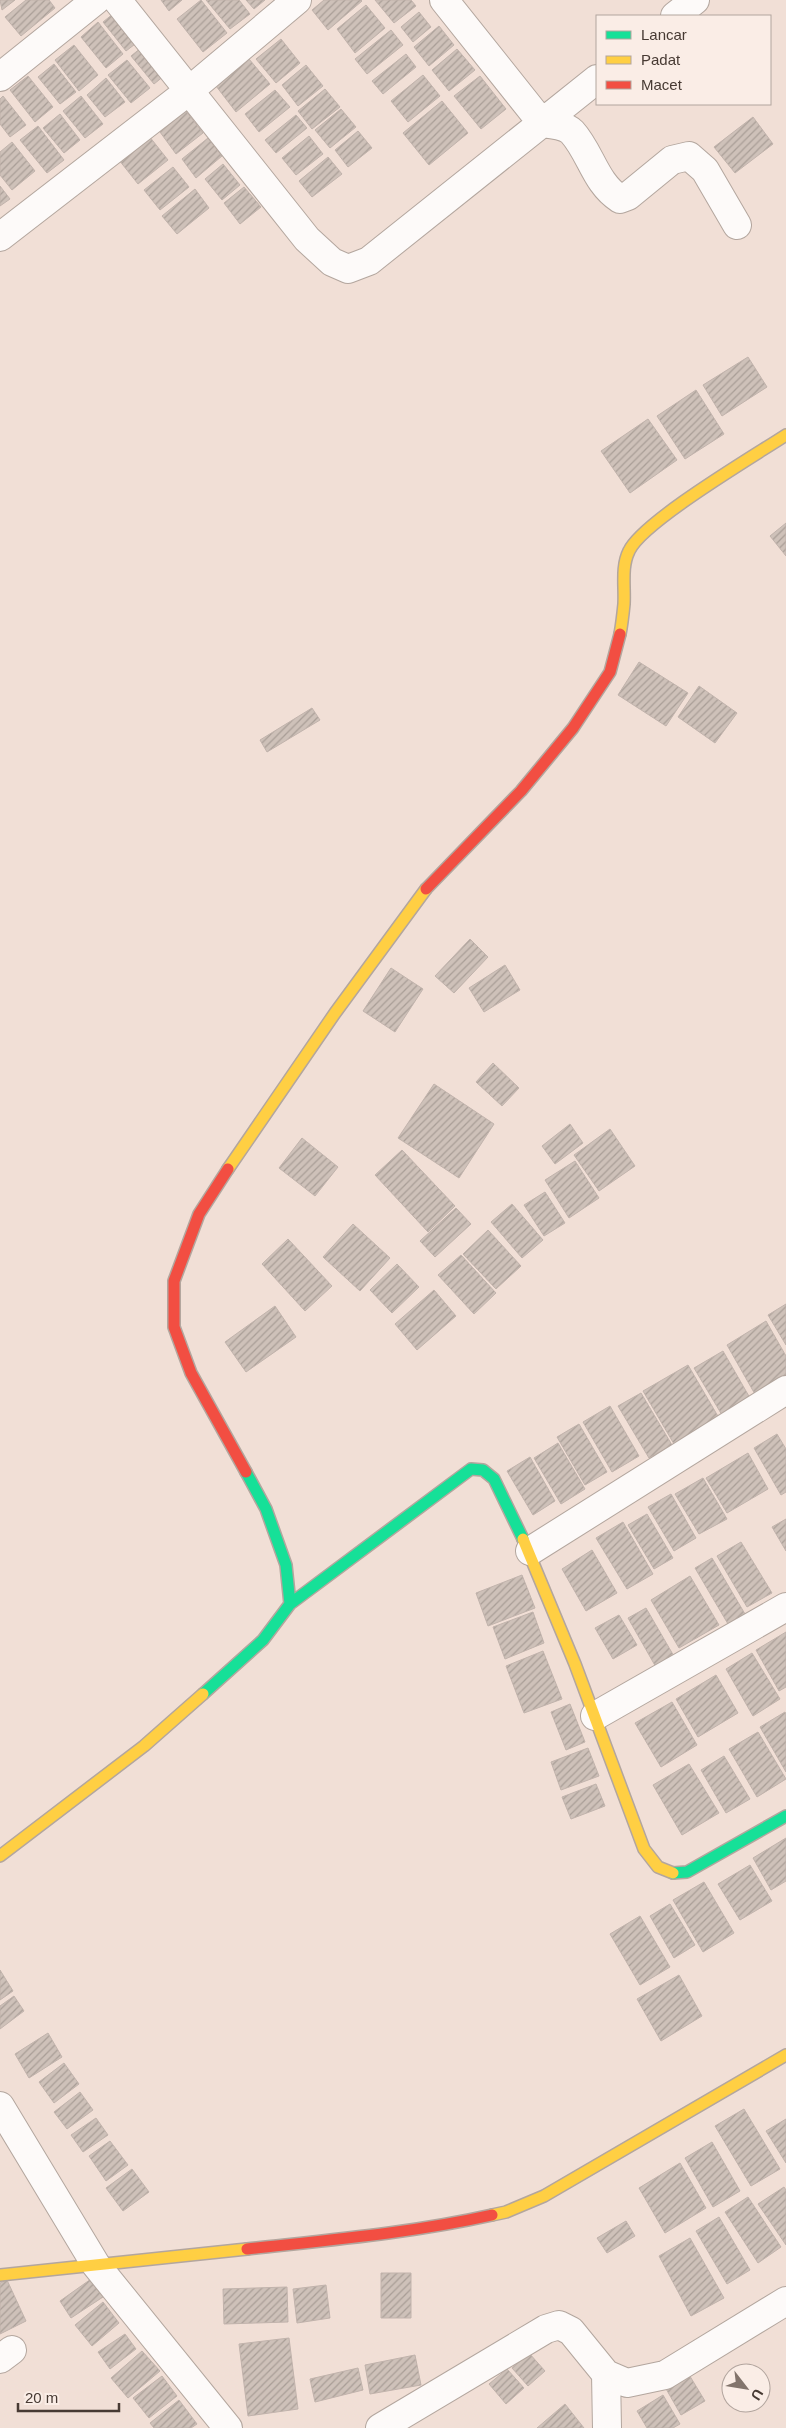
<svg xmlns="http://www.w3.org/2000/svg" width="786" height="2428" font-family="Arial,sans-serif">
<style>
.building{fill:url(#building-hatch);stroke:#c1b3ac}
.lines{fill:none;stroke-linecap:round;stroke-linejoin:round}
.street-casing{stroke:#b3a69e;stroke-width:30}
.fast-casing{stroke:#b3a69e;stroke-width:14}
.slow-casing{stroke:#b3a69e;stroke-width:14}
.jam-casing{stroke:#b3a69e;stroke-width:14}
.street{stroke:#fdfaf9;stroke-width:28}
.fast{stroke:#16e098;stroke-width:11}
.slow{stroke:#ffcf43;stroke-width:11}
.jam{stroke:#f24e42;stroke-width:11}
</style>
<defs>
<pattern id="building-hatch" width="6" height="6" patternUnits="userSpaceOnUse" patternTransform="scale(1.25)"><rect width="6" height="6" fill="#cec1b9"/><path d="M-1 1l2-2M0 6l6-6M5 7l2-2" fill="none" stroke="#a99e97"/></pattern>
</defs>
<rect width="100%" height="100%" fill="#f1dfd6"/>
<path class="building" d="M0 0H15L2 10Z
M26 0H49L55 8 21 36 5 17Z
M161 0H182L169 11Z
M201 0 227 33 203 52 177 19Z
M206 0H239L250 14 230 29Z
M246 0H265L254 9Z
M324 0H361L362 1 328 30 312 10Z
M375 0H411L416 6 394 23Z
M366 5 385 28 355 53 337 29Z
M119 9 143 38 126 51 103 22Z
M419 12 431 27 413 42 401 27Z
M98 22 123 54 106 68 81 37Z
M439 26 454 45 429 66 414 47Z
M391 30 403 45 367 74 355 59Z
M281 39 300 63 276 83 256 59Z
M147 43 170 71 154 84 131 56Z
M74 45 98 75 79 91 55 60Z
M457 49 475 70 449 91 432 70Z
M406 54 416 67 383 94 372 81Z
M249 59 270 84 236 112 216 86Z
M127 60 150 88 131 103 108 75Z
M54 64 76 92 60 104 38 77Z
M306 65 323 86 298 106 282 85Z
M423 75 440 96 408 122 391 101Z
M28 76 53 107 35 122 10 90Z
M480 76 506 109 481 129 454 96Z
M106 78 125 102 105 117 87 95Z
M325 89 340 107 312 129 298 111Z
M275 90 290 107 259 132 245 114Z
M3 96 26 125 10 137 0 124V99Z
M81 96 103 124 85 138 63 111Z
M442 101 468 133 429 165 403 133Z
M341 109 356 127 330 148 315 130Z
M186 111 203 133 176 154 160 132Z
M60 114 80 140 64 153 43 128Z
M296 115 307 128 276 153 265 140Z
M753 117 773 144 735 173 714 147Z
M38 126 64 160 47 173 20 140Z
M358 131 372 148 348 167 335 150Z
M149 136 168 160 138 184 119 160Z
M309 136 323 154 296 175 282 158Z
M208 138 222 156 196 178 182 159Z
M12 142 35 171 12 190 0 175V152Z
M328 157 342 174 312 197 299 181Z
M223 164 240 185 222 200 205 179Z
M173 167 189 187 160 210 144 190Z
M0 186 10 199 0 206Z
M244 187 261 207 240 224 224 203Z
M195 189 209 208 177 234 162 216Z
M748 357 767 387 722 416 703 385Z
M696 390 724 434 685 459 657 416Z
M648 419 677 460 630 493 601 451Z
M786 523V556L770 536Z
M639 662 688 693 666 726 618 695Z
M699 686 737 713 715 743 678 717Z
M312 708 320 720 267 752 260 740Z
M470 939 488 957 454 993 435 976Z
M505 965 520 990 484 1012 469 988Z
M391 968 423 989 395 1032 363 1011Z
M493 1063 519 1088 502 1106 476 1082Z
M434 1084 494 1124 459 1178 398 1138Z
M570 1124 583 1143 555 1164 542 1146Z
M610 1129 635 1166 599 1191 574 1155Z
M302 1138 338 1167 315 1196 279 1168Z
M402 1150 455 1206 428 1232 375 1175Z
M575 1161 599 1198 569 1218 545 1180Z
M545 1192 565 1223 544 1236 524 1205Z
M512 1204 543 1240 522 1258 491 1222Z
M456 1208 471 1224 435 1257 420 1241Z
M353 1224 390 1258 360 1291 323 1257Z
M488 1230 521 1266 496 1289 463 1254Z
M288 1239 332 1286 305 1311 262 1264Z
M461 1255 496 1293 474 1314 438 1275Z
M397 1264 419 1287 392 1313 370 1290Z
M434 1290 456 1316 417 1350 395 1324Z
M786 1304V1345L768 1315Z
M275 1306 296 1337 246 1372 225 1342Z
M766 1321 786 1356V1379L756 1396 727 1345Z
M723 1351 750 1398 722 1415 694 1368Z
M688 1365 719 1418 674 1444 643 1391Z
M641 1393 672 1445 649 1458 618 1406Z
M610 1406 639 1456 612 1472 583 1422Z
M579 1424 607 1472 585 1485 557 1437Z
M777 1434 786 1449V1492L781 1495 754 1448Z
M558 1443 585 1489 561 1504 534 1458Z
M748 1453 768 1489 727 1513 706 1478Z
M530 1457 555 1501 533 1515 507 1471Z
M703 1478 727 1519 699 1534 675 1494Z
M671 1494 696 1538 674 1551 648 1507Z
M647 1514 673 1558 654 1569 628 1525Z
M786 1519V1551L772 1527Z
M623 1522 653 1574 627 1589 596 1538Z
M741 1542 772 1593 747 1607 717 1556Z
M592 1550 617 1593 586 1611 562 1569Z
M712 1558 745 1614 728 1624 695 1568Z
M522 1575 535 1608 488 1626 476 1593Z
M690 1576 719 1625 679 1648 651 1600Z
M646 1608 675 1658 657 1669 628 1618Z
M533 1612 544 1643 505 1659 493 1627Z
M619 1615 637 1645 613 1659 595 1628Z
M786 1632V1687L779 1691 756 1650Z
M543 1651 562 1699 524 1713 506 1666Z
M752 1653 780 1699 753 1716 726 1669Z
M716 1675 738 1713 698 1737 676 1699Z
M672 1702 697 1745 661 1767 635 1723Z
M570 1704 585 1742 566 1750 551 1712Z
M785 1712 786 1714V1772L760 1727Z
M758 1732 786 1779 757 1797 729 1749Z
M588 1748 599 1776 561 1790 551 1762Z
M724 1756 750 1799 726 1813 701 1770Z
M689 1764 719 1813 682 1835 653 1785Z
M596 1784 605 1806 571 1819 562 1797Z
M786 1838V1881L771 1890 753 1858Z
M750 1865 772 1901 740 1920 718 1884Z
M704 1882 734 1933 703 1952 673 1900Z
M670 1904 695 1945 674 1958 650 1916Z
M640 1916 670 1967 640 1985 610 1934Z
M0 1970 13 1991 0 2000Z
M679 1975 702 2016 661 2041 637 1999Z
M14 1996 24 2011 0 2029V2006Z
M48 2033 62 2057 29 2078 15 2054Z
M64 2063 79 2084 54 2103 39 2082Z
M80 2092 93 2110 67 2129 54 2112Z
M744 2109 780 2169 751 2186 715 2126Z
M96 2118 108 2135 83 2152 71 2135Z
M786 2119V2163L766 2131Z
M110 2141 128 2165 106 2181 89 2156Z
M712 2142 740 2191 713 2207 685 2158Z
M680 2163 706 2208 665 2233 639 2188Z
M132 2169 149 2192 123 2211 106 2188Z
M784 2187 786 2190V2245L758 2204Z
M748 2197 781 2247 758 2263 725 2212Z
M719 2217 750 2270 727 2284 696 2231Z
M626 2221 635 2236 607 2253 597 2238Z
M690 2238 724 2298 691 2316 659 2256Z
M381 2273H411V2318H381Z
M91 2279 103 2297 71 2318 60 2301Z
M7 2280 26 2321 0 2334V2283Z
M326 2285 330 2318 297 2323 293 2289Z
M287 2287 288 2322 224 2324 223 2289Z
M103 2302 119 2323 92 2346 75 2325Z
M125 2334 136 2349 110 2369 98 2352Z
M289 2338 298 2409 248 2416 239 2344Z
M142 2351 160 2371 128 2398 111 2378Z
M529 2353 545 2371 528 2386 512 2368Z
M415 2355 421 2385 370 2394 365 2365Z
M358 2368 363 2390 315 2402 310 2379Z
M507 2369 524 2388 506 2404 489 2384Z
M688 2373 705 2401 681 2415 665 2387Z
M162 2376 177 2396 149 2418 133 2398Z
M663 2395 680 2424 673 2428H647L637 2411Z
M179 2400 197 2424 191 2428H154L150 2423Z
M565 2404 584 2428H537Z"/>
<g class="lines">
<g class="street-casing">
<path id="street" d="M117 0 307 239 332 262 348 269 369 261 597 79
M444 0 542 123C551 124 565 125 572 132 591 153 595 183 620 199L628 196 672 160 689 156 705 170 737 225
M675 16 695 0
M0 77 96 0
M0 237 190 90 297 0
M530 1551 786 1390
M595 1716 786 1607
M0 2106 96 2265 228 2428
M0 2359 12 2350
M606 2374 607 2428
M380 2428 546 2329 559 2325 571 2331 606 2374 627 2383 665 2375 786 2301"/>
</g>
<g class="fast-casing">
<path id="fast" d="M290 1604 471 1469 483 1470 494 1479 523 1539
M203 1694 263 1640 290 1604 286 1565 266 1509 246 1472
M673 1873 687 1872 786 1816"/>
</g>
<g class="slow-casing">
<path id="slow" d="M620 634C622 624 623 614 624 604 625 586 621 567 629 551 642 522 754 456 786 435
M228 1169 335 1013 426 889
M523 1539 575 1664 644 1849 658 1867 673 1873
M0 1856 144 1746 203 1694
M492 2215 506 2212 544 2196 786 2055
M0 2275 247 2249"/>
</g>
<g class="jam-casing">
<path id="jam" d="M426 889 521 791 573 728 610 672 620 634
M228 1169 199 1214 174 1281V1327L191 1373 246 1472
M247 2249C329 2240 412 2233 492 2215"/>
</g>
<use href="#street" class="street"/>
<use href="#fast" class="fast"/>
<use href="#slow" class="slow"/>
<use href="#jam" class="jam"/>
</g>
<rect x="596" y="15" width="175" height="90" fill="#faede6" stroke="#b2a59e"/>
<rect x="606" y="31" width="25" height="8" fill="#16e098" stroke="#b2a59e"/>
<text x="641" y="40" font-size="15" fill="#473a33">Lancar</text>
<rect x="606" y="56" width="25" height="8" fill="#ffcf43" stroke="#b2a59e"/>
<text x="641" y="65" font-size="15" fill="#473a33">Padat</text>
<rect x="606" y="81" width="25" height="8" fill="#f24e42" stroke="#b2a59e"/>
<text x="641" y="90" font-size="15" fill="#473a33">Macet</text>
<g transform="translate(746 2388) rotate(121)"><circle r="24" fill="#faede6" stroke="#b2a59e"/>
<path d="M0-4L9 19L0 12L-9 19Z" fill="#82746c"/>
<text y="-8" font-size="14" font-weight="bold" text-anchor="middle" fill="#473a33">U</text>
</g>
<path d="M18 2403v8h101v-8" fill="none" stroke="#473a33" stroke-width="2.5"/>
<text x="25" y="2403" font-size="15" fill="#473a33" stroke="#faede6" stroke-width="4" paint-order="stroke">20 m</text>
</svg>
